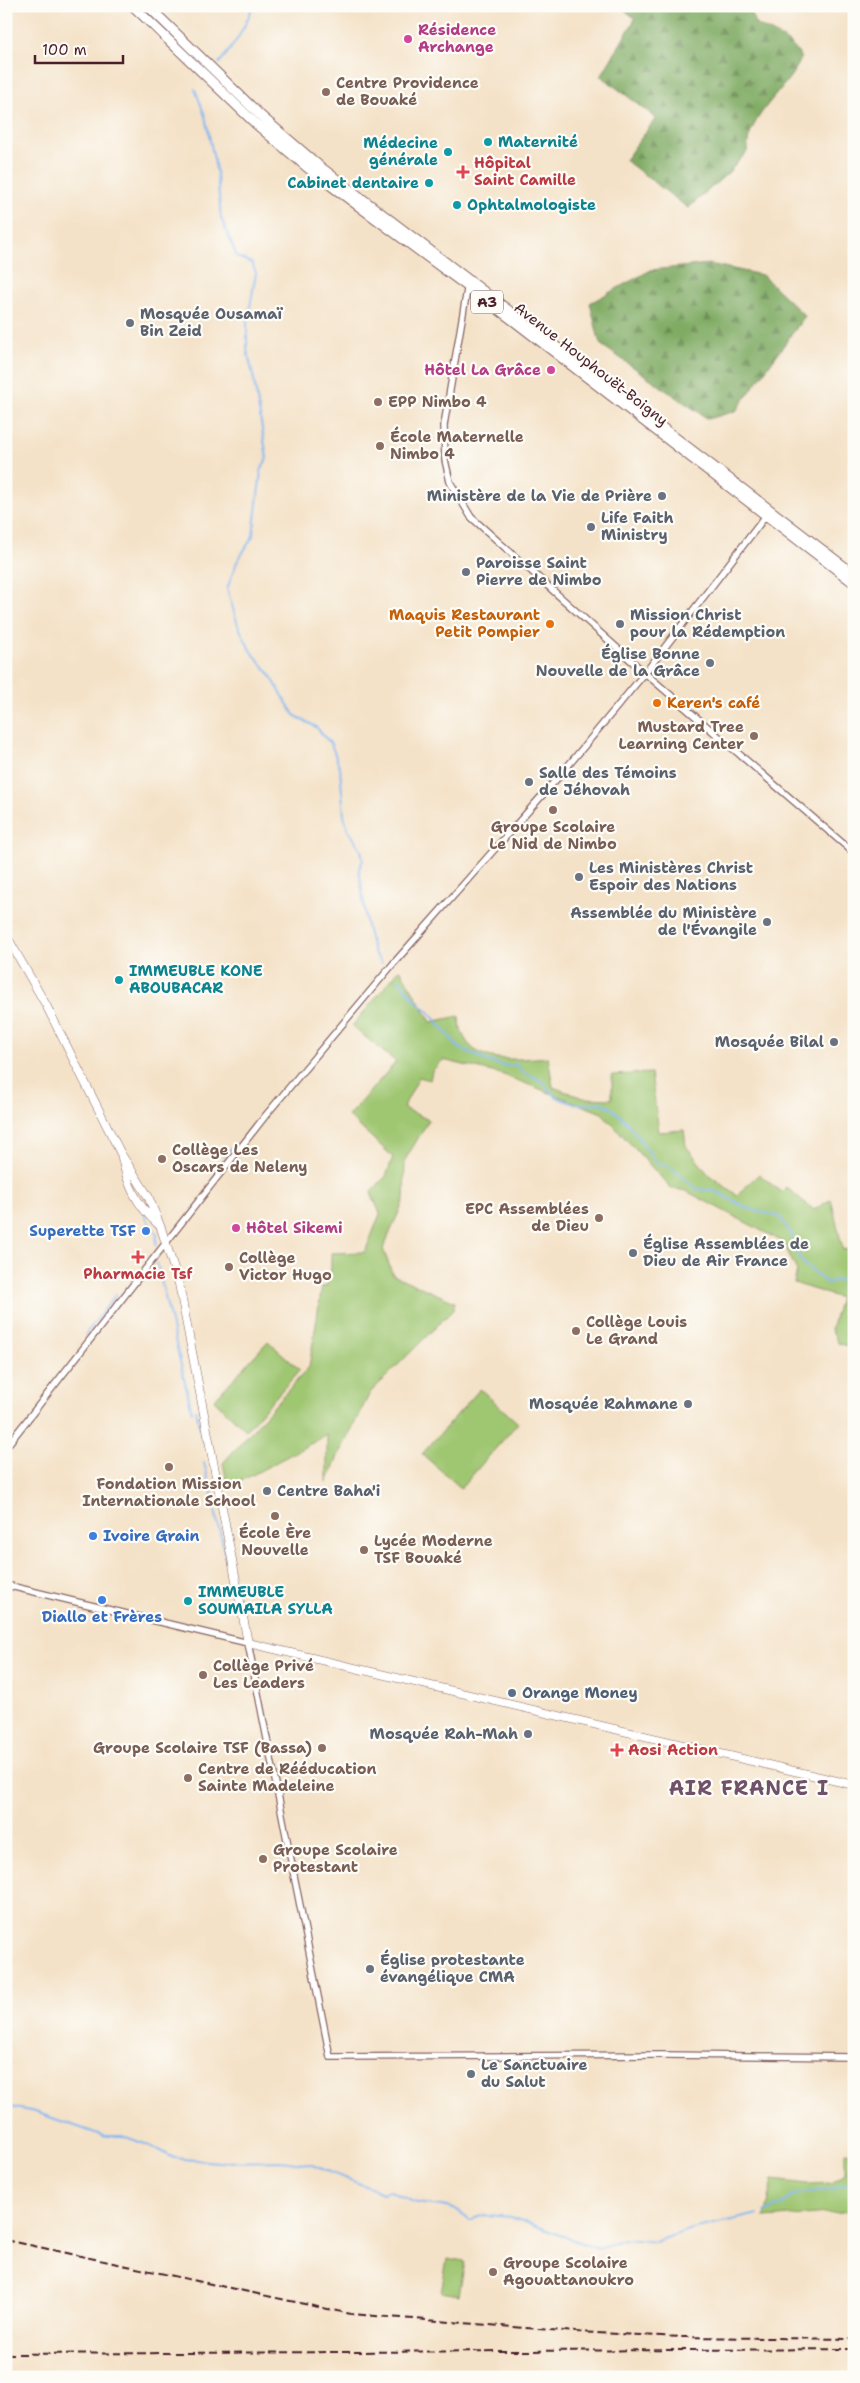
<svg xmlns="http://www.w3.org/2000/svg" width="860" height="2383" font-family="'Shantell Sans',sans-serif">
<style>
.grass{fill:#9fc671;stroke:#74724e}
.forest{fill:url(#forest-firs);stroke:#646547}
.lines{fill:none;stroke-linecap:round;stroke-linejoin:round}
.stream{stroke:#85b7f1;stroke-width:2}
.minor-casing{stroke:#866362;stroke-width:8}
.major-casing{stroke:#866362;stroke-width:9}
.highway-casing{stroke:#866362;stroke-width:11}
.minor{stroke:#fff;stroke-width:5.5}
.major{stroke:#fff;stroke-width:8}
.highway{stroke:#fff;stroke-width:9}
.rail{stroke:#4a1f2b;stroke-width:2;stroke-dasharray:8 4;stroke-linecap:butt}
.hotel-dot{fill:#d1479c;stroke:#fdfcf7;stroke-width:2}
.education-dot{fill:#8d6e63;stroke:#fdfcf7;stroke-width:2}
.culture-dot{fill:#0f9aa8;stroke:#fdfcf7;stroke-width:2}
.health-dot{fill:#e0444e;stroke:#fdfcf7;stroke-width:2}
.worship-dot{fill:#6b7280;stroke:#fdfcf7;stroke-width:2}
.food-dot{fill:#e8710a;stroke:#fdfcf7;stroke-width:2}
.shop-dot{fill:#3f7fe0;stroke:#fdfcf7;stroke-width:2}
.service-dot{fill:#5c6f8a;stroke:#fdfcf7;stroke-width:2}
.labels{text-anchor:middle;stroke-width:4.5;stroke-linejoin:round;paint-order:stroke}
.shield{fill:#fdfcf7;stroke:#806168;stroke-width:1}
.shield-label{font-size:14px;font-weight:bold;fill:#4a1f2b}
.hotel-label{font-size:15px;font-weight:bold;fill:#b23c85;stroke:#fdfcf7;text-anchor:start}
.education-label{font-size:15px;font-weight:bold;fill:#785e54;stroke:#fdfcf7;text-anchor:start}
.culture-label{font-size:15px;font-weight:bold;fill:#0d838f;stroke:#fdfcf7;text-anchor:start}
.health-label{font-size:15px;font-weight:bold;fill:#be3a42;stroke:#fdfcf7;text-anchor:start}
.worship-label{font-size:15px;font-weight:bold;fill:#5b616d;stroke:#fdfcf7;text-anchor:start}
.street-label{font-size:15px;fill:#4a1f2b;stroke:#fdfcf7}
.food-label{font-size:15px;font-weight:bold;fill:#c56008;stroke:#fdfcf7;text-anchor:end}
.shop-label{font-size:15px;font-weight:bold;fill:#366cbe;stroke:#fdfcf7;text-anchor:end}
.service-label{font-size:15px;font-weight:bold;fill:#4e5e75;stroke:#fdfcf7;text-anchor:start}
.district-label{font-size:20px;font-weight:bold;letter-spacing:1px;fill:#6f5169;stroke:#fdfcf7}
</style>
<defs>
<pattern id="forest-firs" width="22" height="20" patternUnits="userSpaceOnUse" patternTransform="scale(1.25)"><rect width="22" height="20" fill="#7fab63"/><path d="M5 1l3.5 6h-7zM16 11l3.5 6h-7z" fill="#6a8b52"/></pattern>
</defs>
<rect width="100%" height="100%" fill="#fdfcf7"/>
<filter id="ink" filterUnits="userSpaceOnUse"><feTurbulence type="fractalNoise" baseFrequency=".02" numOctaves="2"/><feDisplacementMap in="SourceGraphic" scale="10" xChannelSelector="R" yChannelSelector="G"/><feConvolveMatrix kernelMatrix="1 2 1 2 8 2 1 2 1" color-interpolation-filters="sRGB"/></filter>
<filter id="wash" filterUnits="userSpaceOnUse"><feTurbulence type="fractalNoise" baseFrequency=".0096" numOctaves="4" result="noise"/><feDisplacementMap in="SourceGraphic" scale="20" xChannelSelector="R" yChannelSelector="G"/><feGaussianBlur stdDeviation="1.12" result="paint"/><feColorMatrix in="noise" values="0 0 0 0 0 0 0 0 0 0 0 0 0 0 0 0 0 1.4 0 .05"/><feComposite in="paint" operator="in"/></filter>
<g filter="url(#wash)">
<rect width="100%" height="100%" fill="#f4e2c8"/>
<path class="grass" d="M400 969 431 1022 459 1016C462 1067 511 1060 548 1057L553 1087 583 1098 612 1099V1075L651 1073 659 1132 684 1130 686 1146 709 1175 737 1195 759 1174 781 1192 786 1187 814 1210 831 1199 843 1250 854 1248V1348L838 1343 831 1330 840 1298 794 1283 797 1271 783 1242 686 1191 671 1188 602 1113 501 1074 443 1060 432 1071 430 1080 419 1077 403 1108 429 1120 405 1160 404 1200 383 1249 393 1275 455 1302 453 1310 370 1393 338 1456 327 1482V1435L228 1488 223 1463 309 1367 322 1286 326 1287 331 1269V1253L365 1252 380 1214 371 1192 386 1176 393 1157 348 1116 396 1062 352 1026Z
M268 1341 300 1370 246 1430 214 1400Z
M480 1389 518 1423 461 1488 422 1454Z
M845 2152 854 2153V2211L765 2218 773 2180 808 2184 831 2183 845 2173Z
M447 2259 465 2262 459 2295 441 2292Z"/>
<path class="forest" d="M626 6H743L753 15 754 23C771 33 794 40 801 59 787 90 747 115 747 152L729 172 688 208 625 160 656 118 601 76 635 19 624 9Z
M709 264 762 275 805 316 736 411 708 419 600 344 590 303 651 270Z"/>
<g class="lines">
<path class="stream" d="M219 63C235 46 245 28 253 6
M195 89 205 116 217 174 221 218 237 257 252 263 256 273 247 324V350L253 375 267 458 261 471 253 536 237 562 227 589 238 625 250 650 269 673 294 715 316 727 331 744 340 768 344 816 348 829 361 850 363 860 359 869 367 927 374 953 382 963
M399 980 417 1002 429 1012 458 1047 485 1060 505 1066 517 1065C528 1079 530 1073 542 1081 546 1084 548 1090 552 1093 559 1100 571 1103 580 1104 590 1106 596 1099 606 1105 626 1116 644 1145 656 1163L670 1167 697 1189 713 1190 747 1208 780 1217 793 1237 797 1254 804 1264 827 1283 839 1279 846 1288 854 1303
M223 1156 235 1145
M145 1216 157 1235
M156 1245 157 1235
M157 1263 192 1412
M85 1335 116 1294
M196 1410 203 1442
M204 1463 214 1501
M215 1510 228 1568
M6 2106 35 2112 104 2136H123L148 2145 174 2158 218 2162 280 2161 312 2165 383 2193 388 2190C398 2194 408 2201 418 2203 440 2207 452 2203 470 2220L484 2215 511 2217 598 2249 628 2239 655 2242 688 2230 758 2214
M765 2212 783 2205 792 2195 835 2188 849 2184 854 2178"/>
</g>
</g>
<g filter="url(#ink)">
<g class="lines">
<g class="minor-casing">
<path id="minor" d="M468 284 444 425 445 460 450 482 471 517 645 673 854 853
M6 1447 266 1115 393 964 562 773 645 673 768 513
M6 1585 248 1643 330 2057 662 2055 854 2057"/>
</g>
<g class="major-casing">
<path id="major" d="M6 935 46 1005 121 1154 148 1196 161 1228 179 1284 248 1643 854 1785
M122 1158C128 1186 137 1206 159 1225"/>
</g>
<g class="highway-casing">
<path id="highway" d="M133 6 256 124 314 173 514 321 854 583
M148 6 262 117 318 165 854 574"/>
</g>
<use href="#minor" class="minor"/>
<use href="#major" class="major"/>
<use href="#highway" class="highway"/>
<path class="rail" d="M6 2240 351 2314 576 2332 681 2337 854 2339
M6 2354 854 2349"/>
</g>
</g>
<g class="hotel-dot">
<circle cx="408" cy="39" r="5"/>
<circle cx="551" cy="370" r="5"/>
<circle cx="236" cy="1228" r="5"/>
</g>
<g class="education-dot">
<circle cx="326" cy="92" r="5"/>
<circle cx="378" cy="402" r="5"/>
<circle cx="380" cy="446" r="5"/>
<circle cx="754" cy="736" r="5"/>
<circle cx="553" cy="810" r="5"/>
<circle cx="162" cy="1159" r="5"/>
<circle cx="599" cy="1218" r="5"/>
<circle cx="229" cy="1267" r="5"/>
<circle cx="576" cy="1331" r="5"/>
<circle cx="169" cy="1467" r="5"/>
<circle cx="275" cy="1516" r="5"/>
<circle cx="364" cy="1550" r="5"/>
<circle cx="203" cy="1675" r="5"/>
<circle cx="322" cy="1748" r="5"/>
<circle cx="188" cy="1778" r="5"/>
<circle cx="263" cy="1859" r="5"/>
<circle cx="493" cy="2272" r="5"/>
</g>
<g class="culture-dot">
<circle cx="488" cy="142" r="5"/>
<circle cx="448" cy="152" r="5"/>
<circle cx="429" cy="183" r="5"/>
<circle cx="457" cy="205" r="5"/>
<circle cx="119" cy="980" r="5"/>
<circle cx="188" cy="1601" r="5"/>
</g>
<g class="health-dot">
<path d="M460.5 164.5h5v5h5v5h-5v5h-5v-5h-5v-5h5z"/>
<path d="M135.5 1249.5h5v5h5v5h-5v5h-5v-5h-5v-5h5z"/>
<path d="M614.5 1742.5h5v5h5v5h-5v5h-5v-5h-5v-5h5z"/>
</g>
<g class="worship-dot">
<circle cx="130" cy="323" r="5"/>
<circle cx="662" cy="496" r="5"/>
<circle cx="591" cy="527" r="5"/>
<circle cx="466" cy="572" r="5"/>
<circle cx="620" cy="624" r="5"/>
<circle cx="710" cy="663" r="5"/>
<circle cx="529" cy="782" r="5"/>
<circle cx="579" cy="877" r="5"/>
<circle cx="767" cy="922" r="5"/>
<circle cx="834" cy="1042" r="5"/>
<circle cx="633" cy="1253" r="5"/>
<circle cx="688" cy="1404" r="5"/>
<circle cx="267" cy="1491" r="5"/>
<circle cx="528" cy="1734" r="5"/>
<circle cx="370" cy="1969" r="5"/>
<circle cx="471" cy="2074" r="5"/>
</g>
<g class="food-dot">
<circle cx="550" cy="624" r="5"/>
<circle cx="657" cy="703" r="5"/>
</g>
<g class="shop-dot">
<circle cx="146" cy="1231" r="5"/>
<circle cx="93" cy="1536" r="5"/>
<circle cx="102" cy="1600" r="5"/>
</g>
<circle class="service-dot" cx="512" cy="1693" r="5"/>
<g class="labels">
<rect class="shield" x="471" y="290.5" width="32" height="23" rx="4"/>
<g class="shield-label">
<text x="487" y="307">A3</text>
</g>
<g class="hotel-label">
<text x="418" y="35">Résidence<tspan x="418" dy="17">Archange</tspan></text>
<text x="541" y="375" text-anchor="end">Hôtel La Grâce</text>
<text x="246" y="1233">Hôtel Sikemi</text>
</g>
<g class="education-label">
<text x="336" y="88">Centre Providence<tspan x="336" dy="17">de Bouaké</tspan></text>
<text x="388" y="407">EPP Nimbo 4</text>
<text x="390" y="442">École Maternelle<tspan x="390" dy="17">Nimbo 4</tspan></text>
<text x="744" y="732" text-anchor="end">Mustard Tree<tspan x="744" dy="17">Learning Center</tspan></text>
<text x="553" y="832" text-anchor="middle">Groupe Scolaire<tspan x="553" dy="17">Le Nid de Nimbo</tspan></text>
<text x="172" y="1155">Collège Les<tspan x="172" dy="17">Oscars de Neleny</tspan></text>
<text x="589" y="1214" text-anchor="end">EPC Assemblées<tspan x="589" dy="17">de Dieu</tspan></text>
<text x="239" y="1263">Collège<tspan x="239" dy="17">Victor Hugo</tspan></text>
<text x="586" y="1327">Collège Louis<tspan x="586" dy="17">Le Grand</tspan></text>
<text x="169" y="1489" text-anchor="middle">Fondation Mission<tspan x="169" dy="17">Internationale School</tspan></text>
<text x="275" y="1538" text-anchor="middle">École Ère<tspan x="275" dy="17">Nouvelle</tspan></text>
<text x="374" y="1546">Lycée Moderne<tspan x="374" dy="17">TSF Bouaké</tspan></text>
<text x="213" y="1671">Collège Privé<tspan x="213" dy="17">Les Leaders</tspan></text>
<text x="312" y="1753" text-anchor="end">Groupe Scolaire TSF (Bassa)</text>
<text x="198" y="1774">Centre de Rééducation<tspan x="198" dy="17">Sainte Madeleine</tspan></text>
<text x="273" y="1855">Groupe Scolaire<tspan x="273" dy="17">Protestant</tspan></text>
<text x="503" y="2268">Groupe Scolaire<tspan x="503" dy="17">Agouattanoukro</tspan></text>
</g>
<g class="culture-label">
<text x="498" y="147">Maternité</text>
<text x="438" y="148" text-anchor="end">Médecine<tspan x="438" dy="17">générale</tspan></text>
<text x="419" y="188" text-anchor="end">Cabinet dentaire</text>
<text x="467" y="210">Ophtalmologiste</text>
<text x="129" y="976">IMMEUBLE KONE<tspan x="129" dy="17">ABOUBACAR</tspan></text>
<text x="198" y="1597">IMMEUBLE<tspan x="198" dy="17">SOUMAILA SYLLA</tspan></text>
</g>
<g class="health-label">
<text x="474" y="168">Hôpital<tspan x="474" dy="17">Saint Camille</tspan></text>
<text x="138" y="1279" text-anchor="middle">Pharmacie Tsf</text>
<text x="628" y="1755">Aosi Action</text>
</g>
<g class="worship-label">
<text x="140" y="319">Mosquée Ousamaï<tspan x="140" dy="17">Bin Zeid</tspan></text>
<text x="652" y="501" text-anchor="end">Ministère de la Vie de Prière</text>
<text x="601" y="523">Life Faith<tspan x="601" dy="17">Ministry</tspan></text>
<text x="476" y="568">Paroisse Saint<tspan x="476" dy="17">Pierre de Nimbo</tspan></text>
<text x="630" y="620">Mission Christ<tspan x="630" dy="17">pour la Rédemption</tspan></text>
<text x="700" y="659" text-anchor="end">Église Bonne<tspan x="700" dy="17">Nouvelle de la Grâce</tspan></text>
<text x="539" y="778">Salle des Témoins<tspan x="539" dy="17">de Jéhovah</tspan></text>
<text x="589" y="873">Les Ministères Christ<tspan x="589" dy="17">Espoir des Nations</tspan></text>
<text x="757" y="918" text-anchor="end">Assemblée du Ministère<tspan x="757" dy="17">de l'Évangile</tspan></text>
<text x="824" y="1047" text-anchor="end">Mosquée Bilal</text>
<text x="643" y="1249">Église Assemblées de<tspan x="643" dy="17">Dieu de Air France</tspan></text>
<text x="678" y="1409" text-anchor="end">Mosquée Rahmane</text>
<text x="277" y="1496">Centre Baha'i</text>
<text x="518" y="1739" text-anchor="end">Mosquée Rah-Mah</text>
<text x="380" y="1965">Église protestante<tspan x="380" dy="17">évangélique CMA</tspan></text>
<text x="481" y="2070">Le Sanctuaire<tspan x="481" dy="17">du Salut</tspan></text>
</g>
<g class="street-label">
<text transform="translate(591 364) rotate(38)" y="5">Avenue Houphouët-Boigny</text>
</g>
<g class="food-label">
<text x="540" y="620">Maquis Restaurant<tspan x="540" dy="17">Petit Pompier</tspan></text>
<text x="667" y="708" text-anchor="start">Keren's café</text>
</g>
<g class="shop-label">
<text x="136" y="1236">Superette TSF</text>
<text x="103" y="1541" text-anchor="start">Ivoire Grain</text>
<text x="102" y="1622" text-anchor="middle">Diallo et Frères</text>
</g>
<g class="service-label">
<text x="522" y="1698">Orange Money</text>
</g>
<g class="district-label">
<text x="749" y="1795">AIR FRANCE I</text>
</g>
</g>
<rect width="860" height="2383" fill="none" stroke="#fdfcf7" stroke-width="25"/>
<path d="M35 55v8h88v-8" fill="none" stroke="#4a1f2b" stroke-width="2.5"/>
<text x="42" y="55" font-size="15" fill="#4a1f2b" stroke="#fdfcf7" stroke-width="4" paint-order="stroke">100 m</text>
</svg>
